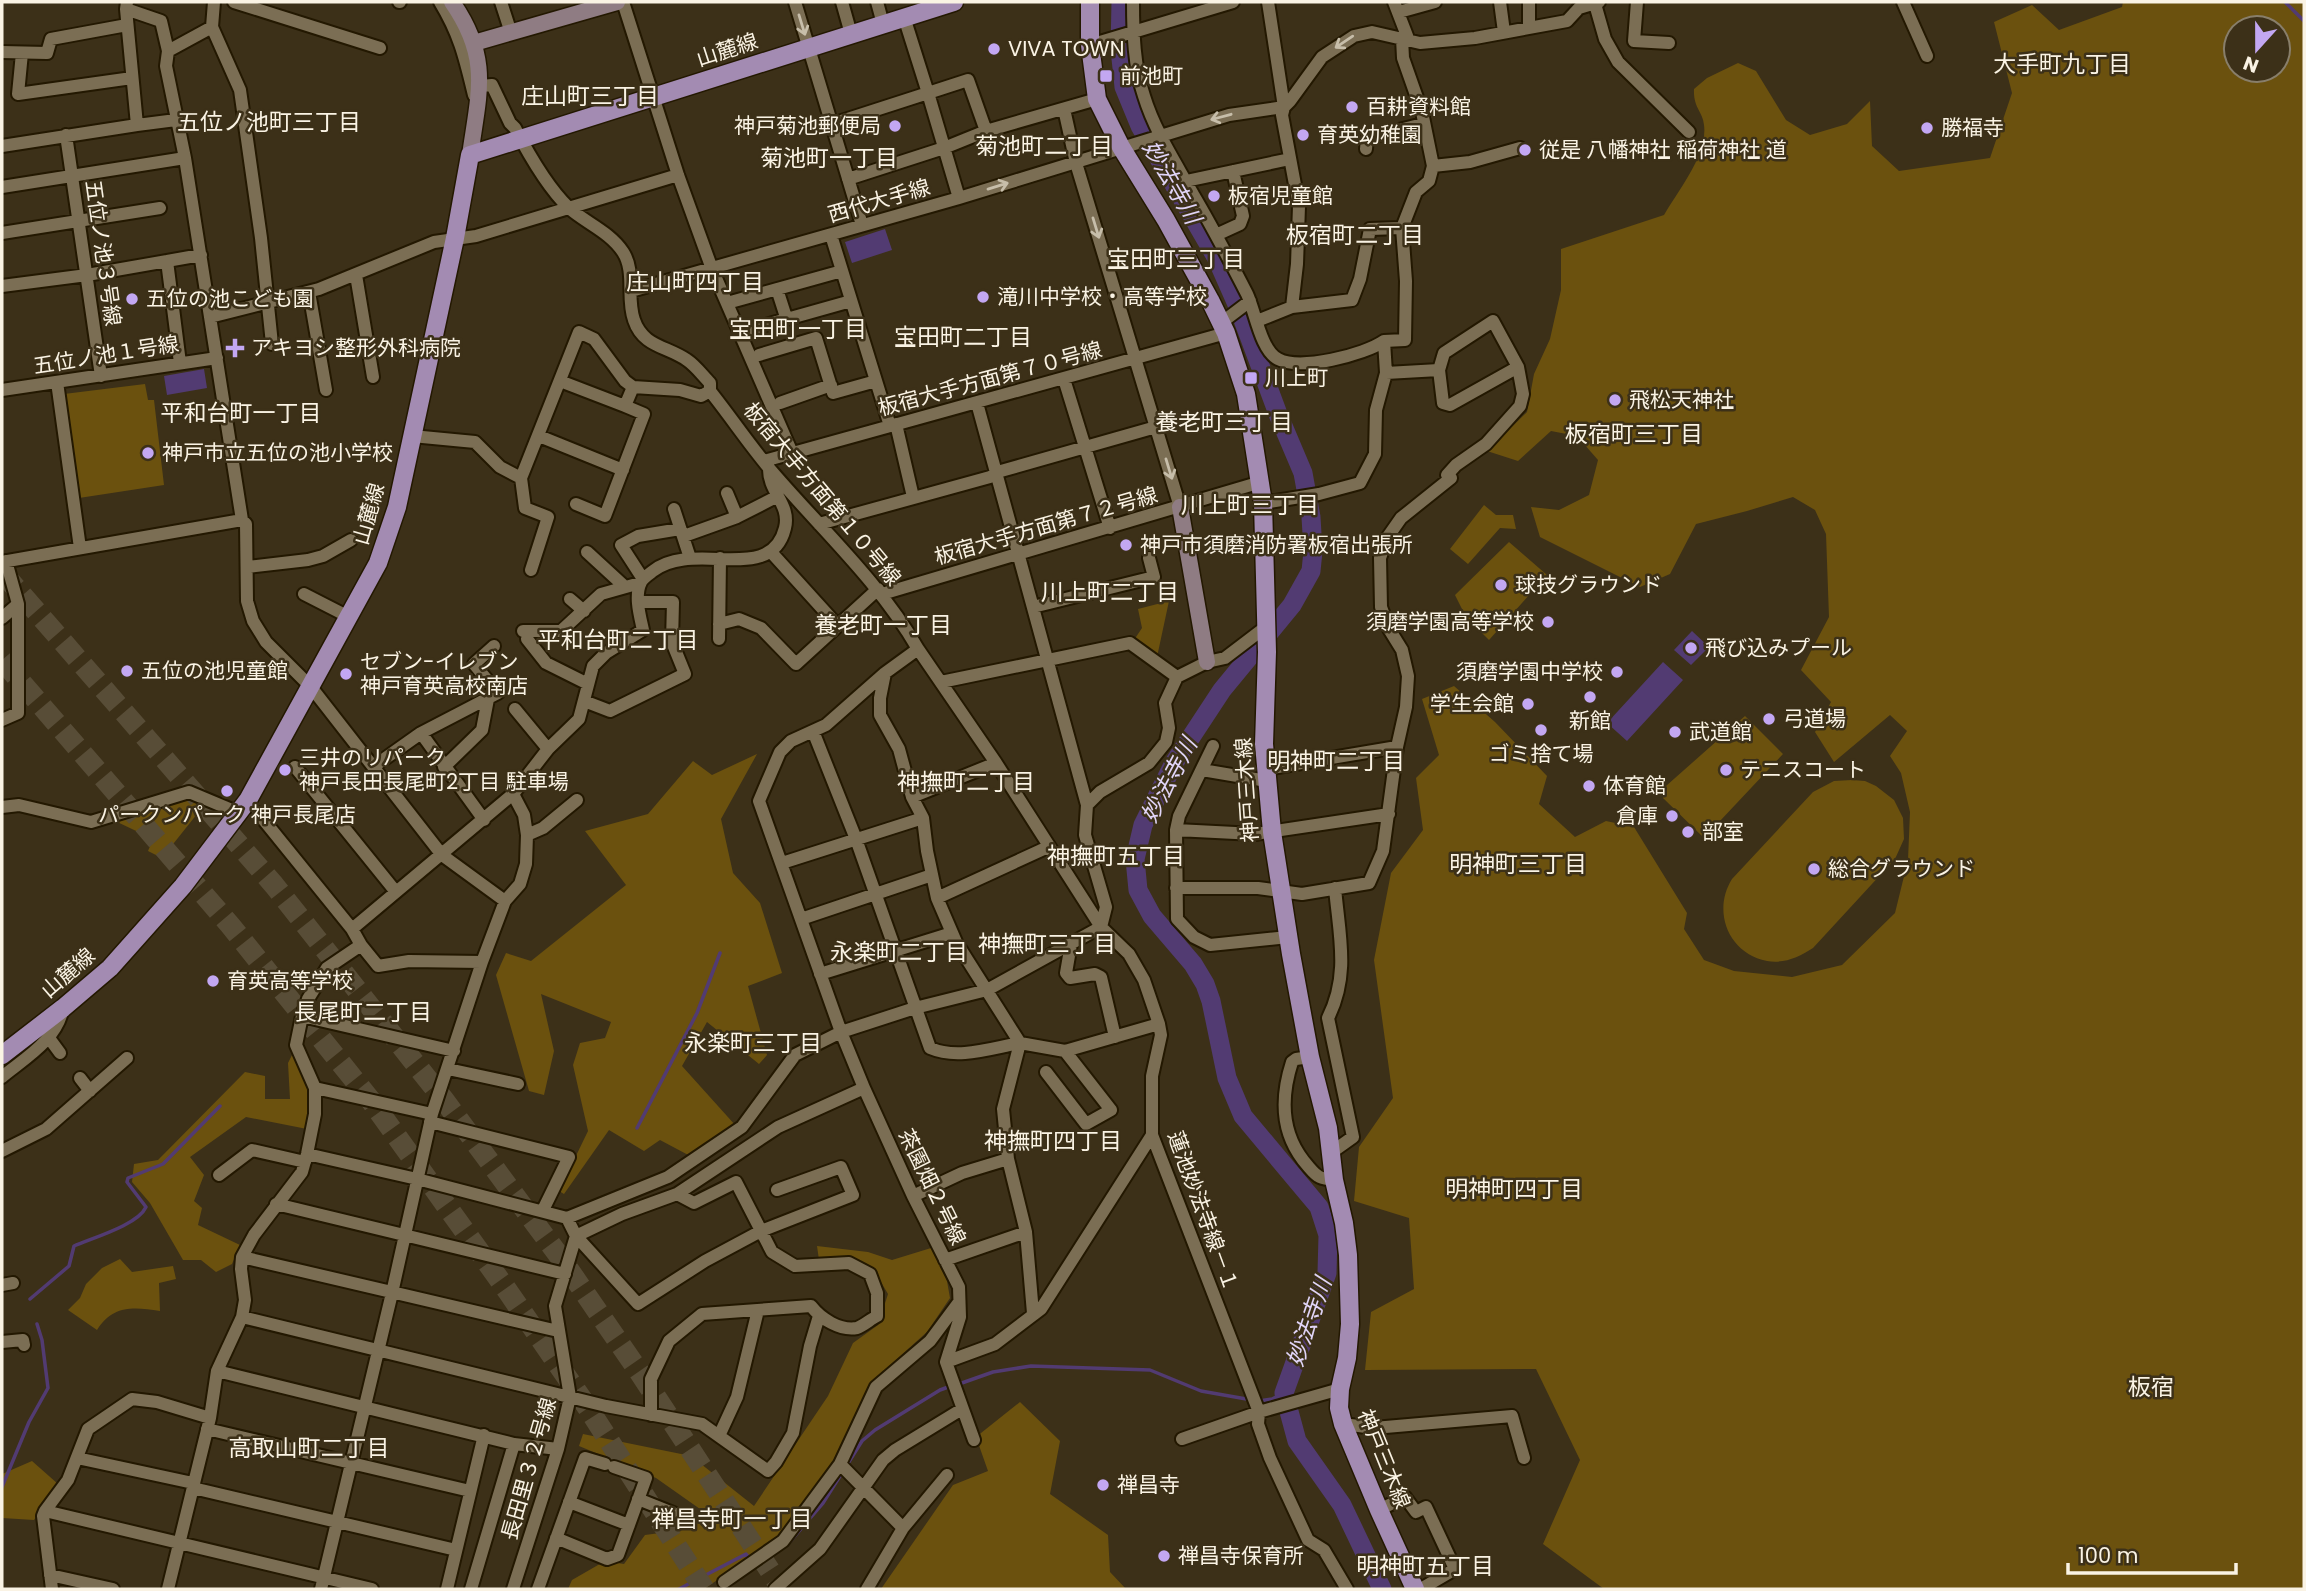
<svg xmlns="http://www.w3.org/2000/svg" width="2306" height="1591" font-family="Poppins,'Noto Sans JP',sans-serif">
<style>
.green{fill:#6b510e;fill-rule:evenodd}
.water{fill:#523b72}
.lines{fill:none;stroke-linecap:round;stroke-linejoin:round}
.stream{stroke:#523b72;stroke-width:3.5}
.river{stroke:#523b72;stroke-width:19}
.highway-tunnel{stroke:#584d37;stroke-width:21;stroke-dasharray:21 10;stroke-linecap:butt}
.street-casing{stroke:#231801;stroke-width:16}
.secondary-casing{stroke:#231801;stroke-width:19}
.primary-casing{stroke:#231801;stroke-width:21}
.street{stroke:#7b6e54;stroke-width:12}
.secondary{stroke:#8f7c83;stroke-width:16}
.primary{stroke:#a38bb2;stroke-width:18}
.oneway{stroke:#c7beaa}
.poi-dot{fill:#c3a7f2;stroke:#3c3018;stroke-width:2.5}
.labels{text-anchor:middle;stroke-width:5;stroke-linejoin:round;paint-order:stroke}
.poi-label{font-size:21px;fill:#faf3e4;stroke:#3c3018;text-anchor:start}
.street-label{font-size:21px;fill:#faf3e4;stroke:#3c3018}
.neighbourhood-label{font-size:23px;fill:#faf3e4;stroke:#3c3018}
.water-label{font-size:23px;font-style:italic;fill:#e1d5f8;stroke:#3c3018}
</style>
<rect width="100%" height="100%" fill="#3c3018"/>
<path class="green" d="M2123 2H2304V1589H1604L1543 1544 1580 1460 1536 1369 1365 1370 1371 1312 1414 1289 1409 1218 1354 1201 1359 1147 1393 1098 1374 960 1391 873 1423 830 1416 778 1439 755 1422 699 1454 686 1495 722 1547 776 1539 804 1575 837 1606 821 1634 827 1687 913 1684 929 1704 960 1734 971 1792 977 1842 965 1895 913 1908 860 1910 812 1901 773 1890 756 1907 731 1890 715 1834 762 1815 732 1831 702 1801 670 1829 617 1826 534 1815 510 1793 497 1747 511 1696 524 1670 574 1640 587 1540 537 1531 507 1559 510 1589 495 1598 460 1577 436 1551 431 1518 461 1487 451 1527 412 1534 374 1550 339 1561 290V249L1664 215C1678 191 1708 154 1704 125 1703 112 1693 108 1694 89L1707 78 1738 63 1756 71 1786 120 1810 135 1847 124 1870 101 1872 146 1899 171 1990 158 2012 93 1994 22 2032 5 2059 30 2122 7ZM2236 28H2278V70H2236Z
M145 384 148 400H154L164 485 79 498 64 394Z
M1484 505 1496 515H1513L1516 529 1500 528 1468 564 1450 549Z
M1509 542 1547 575 1489 640 1466 617 1455 595Z
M1169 601 1157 657 1134 640 1142 628 1138 609Z
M1745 716 1783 754 1704 838 1663 798 1666 786Z
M757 754 721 819 733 873 760 903 782 973 748 986 767 1055 759 1064 707 1022 682 1066 736 1126 692 1157 660 1140 644 1151 609 1130 564 1194 559 1191 588 1131 573 1065 580 1043 605 1038 611 1022 541 994 554 1051 544 1095 529 1091 496 975 506 953 531 961 626 885 585 831 648 814 693 761 712 775Z
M1852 780 1865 781 1876 786 1894 800 1903 818 1904 839 1895 859 1813 948C1799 957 1784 964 1767 961 1728 953 1712 911 1732 879L1813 792 1834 781Z
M187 797 205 804 162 858 148 851 153 839 113 820Z
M295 1049 312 1088 307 1129 246 1117 190 1157 204 1175 194 1201 202 1208 198 1225 240 1245 232 1264 216 1272 201 1260H183L150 1203 132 1182 134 1164 158 1160 245 1072 265 1076V1099H290L288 1063Z
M817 1246 868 1252 892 1260 931 1248 947 1281 950 1298 927 1332 870 1383 834 1459 778 1539 704 1589H568L572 1580 605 1561 624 1564 645 1535 690 1529 700 1509 656 1478 579 1446 583 1434 691 1456 754 1506 828 1396 853 1343 878 1325 888 1294 875 1272 819 1260Z
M120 1259 132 1272 173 1266 176 1279 159 1283 160 1311C133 1307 113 1305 97 1330L68 1310 80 1298 86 1284 102 1268Z
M1020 1402 1060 1441 1050 1494 1108 1535 1110 1572 1126 1589H881L953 1485 988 1471 976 1437Z
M32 1461 58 1484 34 1520 2 1518V1474Z"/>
<path class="water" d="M885 229 892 250 852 263 845 242Z
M204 369 207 388 167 395 164 376Z
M1692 631 1709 647 1691 665 1674 650Z
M1663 662 1683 680 1627 741 1607 723Z"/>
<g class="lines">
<path class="stream" d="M2285 2 2304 21
M637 1128 697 1013 720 953
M30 1299 69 1266 74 1246C92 1238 138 1225 146 1207L127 1182 128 1178 163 1164 220 1106
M959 1384 993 1372 1031 1366 1150 1370 1201 1391 1252 1400
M1259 1401 1272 1399 1284 1393
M2 1487 29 1422 48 1388 42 1340 37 1324
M787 1545 823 1503 862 1441 875 1430 940 1390 951 1386
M679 1589 746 1554 751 1560"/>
<path class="river" d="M1121 2 1120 49 1124 87 1140 126 1216 257 1239 309 1278 414 1303 473 1311 517 1313 551 1311 571 1292 605 1222 690 1174 763 1143 825 1135 859 1138 890 1152 916 1193 964 1205 984 1211 1001 1227 1078 1243 1116 1319 1207 1328 1235 1327 1273 1284 1393 1297 1441 1342 1505 1382 1589"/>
<path class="highway-tunnel" d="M2 572 274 885 444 1100 560 1257 640 1373 782 1589
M2 660 230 925 372 1102 509 1293 588 1408 704 1589"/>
<g class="street-casing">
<path id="street" d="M127 2 126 9 161 21 168 51 166 66 185 158 242 520 246 524 247 601 253 621 266 642 311 687 442 855 505 901
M214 2 212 27 240 90 261 238 272 344
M234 2 380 48
M399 2H400
M440 2C460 35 465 58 474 95
M501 2 511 33
M623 2 678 175 712 269 792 453
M795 2 862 225
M842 2 851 34
M877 2 883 24
M1133 2C1133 32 1134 67 1144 96 1155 132 1176 163 1194 196 1213 228 1230 261 1247 294 1255 311 1261 351 1278 359 1300 371 1364 355 1384 341
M1268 2 1284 107 1282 115 1299 206 1297 264 1292 307
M1394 2 1409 41
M1500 2 1504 32
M1529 2V26
M1637 2 1634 41 1669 43
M1903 2 1927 56
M1595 4 1605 39 1618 62 1689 132
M126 9 137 125 176 120
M1399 12 1435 2
M904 17 928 93 968 80 986 131 1097 99
M1090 45 1233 2
M168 51 212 27
M2 52 47 53 51 39 127 25
M22 53 18 94 132 78
M480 86 492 85 510 123 515 128C529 155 547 187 569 208 586 223 610 232 623 252 636 272 626 298 634 320 643 347 667 346 687 360 696 366 703 376 710 383V391C730 416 748 443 769 468 820 528 879 581 918 649L885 673 880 698V715L899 749 912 797 923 818 927 851 937 898 956 942 1020 1043 1065 1051 1159 1024
M1284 107 1290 101 1322 57 1354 36 1372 32 1420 43 1475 38 1567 21 1579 8 1599 2
M1064 109 1076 163 1180 507
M832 124 928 93 959 198
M66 135 101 376
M2 146 137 125
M1366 149 1367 138 1423 124
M1433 166 1470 162 1520 148
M848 179 944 148 986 131
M1186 181 1290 159
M2 187 185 158
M2 233 160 208
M831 235 890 426
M1216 235 1240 224 1243 216 1233 171
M167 261 180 363
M356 275 373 377
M2 286 87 275 201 255
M777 289 785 314
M631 291 959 198 1229 115 1284 107
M309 292 326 390
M727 303 842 271
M210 317 319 289 434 242 476 236 678 175
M1257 321 1292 307 1352 300 1360 279 1370 229 1402 228
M1221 323 1250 301
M748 330 851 301
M1384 341 1405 340 1406 281 1402 228 1416 192 1429 181 1433 166 1422 112 1403 58 1402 38
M759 355 816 338 833 393 876 381
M1386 373 1439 370
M1064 379 1110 528
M560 381 625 406 633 387
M57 382 80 548
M2 390 217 358
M780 403 831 385
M977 403 1087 805
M896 424 913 497
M412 436 475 442 500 467 521 478 579 332 594 339 625 381 633 387 680 390 701 396 710 391
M539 436 623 470
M764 461 1226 333
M521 478 525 508 548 517 531 570
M727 493 737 517
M1263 503 1319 494 1360 483 1375 454 1376 410 1386 373 1384 341
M576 504 605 516 644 414 625 406
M674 509 690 558
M819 524 990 477 1001 471 1156 427
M684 536 737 517 778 496
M587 552 624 586
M771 552 838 626
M2 562 242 520
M248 567 308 560 323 556 351 540
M643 579 621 545 638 536 680 529
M304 594 349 617
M882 594 1261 482
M570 599 584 611
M1033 607 1154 577 1149 558
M2 618 18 604
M719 624 739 619 761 628 796 664 878 589
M523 631H561L601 594 640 583
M527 639 546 663 588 684
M719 639 720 558
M918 649 996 763 1101 927 1129 954 1144 980 1159 1024 1161 1035 1152 1076V1135L1259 1412 1258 1424 1270 1458 1308 1540 1324 1550 1347 1589
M885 673 826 725 791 741 780 752 759 801 841 1032 864 1088 913 1196 959 1287 960 1317 946 1362
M941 682 1130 643 1177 677
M584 701 610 711 685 674 672 642 673 602H638
M515 709 548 749
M2 720 18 713V604L6 561
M813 731 856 839 930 1048C958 1060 991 1048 1020 1043L1003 1109 1008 1159 1026 1232 1033 1313
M421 733 484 820
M1213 746 1179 816 1176 830 1177 919 1194 937 1210 945 1288 937
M295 767 396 892
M373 767 421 733 498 693 474 664 494 646
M444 767 482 730 488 699
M1266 769 1397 747
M1202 770 1267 781
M912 797 996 763
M2 807 19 805 91 822 189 792 239 813
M258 813 352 929 361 945 378 966 409 961 482 962
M1176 830 1255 834 1389 814
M527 835 543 828 577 800
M782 863 923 818
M1176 888H1258L1302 894 1369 883 1383 851 1397 747 1406 707 1408 676 1402 650 1389 629 1381 607 1380 558 1387 538 1401 518 1451 478 1447 475 1456 465 1486 444 1520 406 1523 394 1518 367 1493 321 1444 353 1439 370 1443 403 1450 405 1518 367
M937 898 1048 847
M801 919 932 875
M1101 927 1106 907 1085 835 1087 805 1100 792 1149 763 1166 742 1169 728 1165 703 1177 677 1207 662 1225 658 1267 626
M352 929 513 794 548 749 579 719 593 666 606 653 643 630C640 616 634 596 641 582 643 578 649 574 653 571 694 539 771 586 785 528 791 504 768 492 769 468
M1071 944 1066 973 1070 978 1095 974 1101 977 1115 1037
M820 974 952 933
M302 1016 454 1051
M49 1038 60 1053
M1310 1057 1296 1059 1292 1062C1281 1096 1280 1130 1303 1160 1307 1165 1313 1173 1318 1176 1322 1179 1329 1179 1334 1180
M448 1069 518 1084
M1046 1072 1086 1124 1111 1110 1065 1051
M2 1077C25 1058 57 1040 63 1008
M80 1078 90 1091
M315 1088 432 1114
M430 1122 569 1157 543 1210
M2 1151 46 1129 127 1058
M1332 1152 1353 1137 1328 1018C1350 974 1339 935 1335 888
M307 1154 417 1179 567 1218 668 1177 742 1127 795 1055 841 1032 915 1008 987 990 1101 927
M219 1175 252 1150 305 1162
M913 1196 962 1173 1008 1159
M276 1204 565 1274
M567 1218 576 1236 638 1304 705 1261 761 1231 853 1195 841 1167 777 1190
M242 1257 558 1331
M945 1260 1026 1232
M2 1285 13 1283
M242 1317 606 1406 702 1424 768 1471 776 1462 793 1433 810 1346 819 1316
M2 1342 23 1340 24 1345
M946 1362 995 1344 1041 1309 1152 1135
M946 1362 974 1440
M217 1371 514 1444 558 1449
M651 1415V1379L669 1341 702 1314 811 1306C821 1319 840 1331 857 1328 863 1326 871 1319 877 1316V1293L870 1274 849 1263 795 1266 772 1252 736 1182 694 1203 677 1194
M1343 1424 1374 1428 1512 1416 1524 1458
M207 1429 470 1491
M719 1436 737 1397 758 1310
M1182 1439 1259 1412 1340 1389
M77 1458 193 1483
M840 1464 903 1528
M193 1488 456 1550
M638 1499 683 1517
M569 1502 629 1525
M1379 1510 1405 1497 1416 1512 1426 1507 1455 1569 1421 1589
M45 1511 372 1589
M556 1538 607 1559 618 1555 646 1478 614 1467
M50 1575 113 1589
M724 1582 783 1541 840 1464 876 1387 930 1341 959 1302
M52 1589 43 1516 45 1511 68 1480 88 1429 132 1399 157 1402 210 1418
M168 1589 210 1418 217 1371 242 1317 245 1300 241 1269 242 1257 254 1235 302 1172 307 1154 315 1114V1088L296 1045 302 1016 308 999 327 968 361 945
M321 1589 392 1293 432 1114 482 962 505 901 520 884 526 864 527 835 524 815 513 794
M447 1589 484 1435
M471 1589 514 1444
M513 1589 558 1449 570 1397 555 1306 576 1236 622 1214 677 1194 778 1127 864 1088
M538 1589 585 1458 605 1464
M775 1589 820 1549 883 1460 895 1450 962 1409
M867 1589 903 1528 947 1475"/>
</g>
<g class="secondary-casing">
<path id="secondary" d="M452 2C491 58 479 92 470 155
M474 43 617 2
M1180 507 1207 662"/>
</g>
<g class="primary-casing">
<path id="primary" d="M1090 2V45L1097 99 1121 147 1166 220 1210 300 1226 333 1246 394 1263 503 1267 652 1264 744 1272 832 1291 954 1310 1057 1328 1128 1334 1180 1344 1223 1348 1255 1350 1324 1347 1358 1340 1389 1339 1408 1343 1424 1379 1510 1415 1589
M2 1055 63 1008 110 968 183 886 248 800 378 563 397 507 455 238 470 155 954 2"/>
</g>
<use href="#street" class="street"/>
<use href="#secondary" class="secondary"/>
<use href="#primary" class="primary"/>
</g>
<defs><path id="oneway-shaft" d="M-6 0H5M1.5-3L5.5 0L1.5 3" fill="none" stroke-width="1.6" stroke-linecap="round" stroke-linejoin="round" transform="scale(1.75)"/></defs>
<g class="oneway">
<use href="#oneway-shaft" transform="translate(802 25) rotate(73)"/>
<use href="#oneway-shaft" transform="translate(1344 42) rotate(146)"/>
<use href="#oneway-shaft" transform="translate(1221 117) rotate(165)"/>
<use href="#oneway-shaft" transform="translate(998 186) rotate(-17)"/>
<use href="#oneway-shaft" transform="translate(1096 228) rotate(73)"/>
<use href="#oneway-shaft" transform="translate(1169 469) rotate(73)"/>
</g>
<g class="poi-dot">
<circle cx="994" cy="49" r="7"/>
<rect x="1099" y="69" width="14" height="14" rx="3.5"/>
<circle cx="1352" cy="107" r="7"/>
<circle cx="895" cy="126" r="7"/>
<circle cx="1927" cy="128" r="7"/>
<circle cx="1303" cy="135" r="7"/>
<circle cx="1525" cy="150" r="7"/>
<circle cx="1214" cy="196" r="7"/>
<circle cx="983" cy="297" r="7"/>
<circle cx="132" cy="299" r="7"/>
<path d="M231.5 337.5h7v7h7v7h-7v7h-7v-7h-7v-7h7z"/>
<rect x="1244" y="371" width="14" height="14" rx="3.5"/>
<circle cx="1615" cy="400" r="7"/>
<circle cx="148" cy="453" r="7"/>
<circle cx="1126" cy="545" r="7"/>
<circle cx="1501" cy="585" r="7"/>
<circle cx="1548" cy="622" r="7"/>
<circle cx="1691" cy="648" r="7"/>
<circle cx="127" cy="671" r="7"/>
<circle cx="1617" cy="672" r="7"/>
<circle cx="346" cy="674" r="7"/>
<circle cx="1590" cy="697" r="7"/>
<circle cx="1528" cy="704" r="7"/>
<circle cx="1769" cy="719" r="7"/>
<circle cx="1541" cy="730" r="7"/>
<circle cx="1675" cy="732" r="7"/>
<circle cx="285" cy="770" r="7"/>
<circle cx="1726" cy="770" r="7"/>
<circle cx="1589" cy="786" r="7"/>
<circle cx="227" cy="791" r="7"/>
<circle cx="1672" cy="816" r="7"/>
<circle cx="1688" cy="832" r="7"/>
<circle cx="1814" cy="869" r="7"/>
<circle cx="213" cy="981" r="7"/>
<circle cx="1103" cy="1485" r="7"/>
<circle cx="1164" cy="1556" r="7"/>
</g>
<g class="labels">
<g class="poi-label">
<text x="1008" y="56">VIVA TOWN</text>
<text x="1120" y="83">前池町</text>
<text x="1366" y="114">百耕資料館</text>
<text x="881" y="133" text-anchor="end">神戸菊池郵便局</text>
<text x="1941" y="135">勝福寺</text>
<text x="1317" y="142">育英幼稚園</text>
<text x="1539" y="157">従是 八幡神社 稲荷神社 道</text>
<text x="1228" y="203">板宿児童館</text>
<text x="997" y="304">滝川中学校・高等学校</text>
<text x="146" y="306">五位の池こども園</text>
<text x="251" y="355">アキヨシ整形外科病院</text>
<text x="1265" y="385">川上町</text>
<text x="1629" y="407">飛松天神社</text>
<text x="162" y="460">神戸市立五位の池小学校</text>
<text x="1140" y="552">神戸市須磨消防署板宿出張所</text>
<text x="1515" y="592">球技グラウンド</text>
<text x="1534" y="629" text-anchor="end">須磨学園高等学校</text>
<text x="1705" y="655">飛び込みプール</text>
<text x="360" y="669">セブン-イレブン<tspan x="360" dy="24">神戸育英高校南店</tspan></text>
<text x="141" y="678">五位の池児童館</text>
<text x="1603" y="679" text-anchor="end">須磨学園中学校</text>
<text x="1514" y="711" text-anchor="end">学生会館</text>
<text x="1783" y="726">弓道場</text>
<text x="1590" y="728" text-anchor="middle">新館</text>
<text x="1689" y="739">武道館</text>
<text x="1541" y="761" text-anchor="middle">ゴミ捨て場</text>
<text x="299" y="765">三井のリパーク<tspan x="299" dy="24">神戸長田長尾町2丁目 駐車場</tspan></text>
<text x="1740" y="777">テニスコート</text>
<text x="1603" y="793">体育館</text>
<text x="227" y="822" text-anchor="middle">パークンパーク 神戸長尾店</text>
<text x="1658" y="823" text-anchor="end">倉庫</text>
<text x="1702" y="839">部室</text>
<text x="1828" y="876">総合グラウンド</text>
<text x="227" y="988">育英高等学校</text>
<text x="1117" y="1492">禅昌寺</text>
<text x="1178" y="1563">禅昌寺保育所</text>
</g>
<g class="street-label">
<text transform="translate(727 50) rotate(-18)" y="7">山麓線</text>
<text transform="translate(879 201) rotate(-16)" y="7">西代大手線</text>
<text transform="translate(103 253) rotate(82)" y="7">五位ノ池３号線</text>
<text transform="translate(106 355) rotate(-9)" y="7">五位ノ池１号線</text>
<text transform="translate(990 379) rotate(-15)" y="7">板宿大手方面第７０号線</text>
<text transform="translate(822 494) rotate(50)" y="7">板宿大手方面第１０号線</text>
<text transform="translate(369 514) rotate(-74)" y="7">山麓線</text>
<text transform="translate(1046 526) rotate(-16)" y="7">板宿大手方面第７２号線</text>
<text transform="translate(1247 790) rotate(-94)" y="7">神戸三木線</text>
<text transform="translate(68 973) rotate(-41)" y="7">山麓線</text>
<text transform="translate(932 1187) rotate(64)" y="7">茶園畑２号線</text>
<text transform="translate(1203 1211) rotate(70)" y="7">蓮池妙法寺線－１</text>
<text transform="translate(1384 1459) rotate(68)" y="7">神戸三木線</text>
<text transform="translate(529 1469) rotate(-74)" y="7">長田里３２号線</text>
</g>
<g class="neighbourhood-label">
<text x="2062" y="72">大手町九丁目</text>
<text x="590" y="104">庄山町三丁目</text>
<text x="269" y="130">五位ノ池町三丁目</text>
<text x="1044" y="154">菊池町二丁目</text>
<text x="829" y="166">菊池町一丁目</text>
<text x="1355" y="243">板宿町二丁目</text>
<text x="1176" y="267">宝田町三丁目</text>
<text x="695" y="290">庄山町四丁目</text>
<text x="798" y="337">宝田町一丁目</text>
<text x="963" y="345">宝田町二丁目</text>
<text x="241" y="421">平和台町一丁目</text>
<text x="1224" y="430">養老町三丁目</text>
<text x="1634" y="442">板宿町三丁目</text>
<text x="1250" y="513">川上町三丁目</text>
<text x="1110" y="600">川上町二丁目</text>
<text x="883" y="633">養老町一丁目</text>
<text x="618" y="648">平和台町二丁目</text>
<text x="1336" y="769">明神町二丁目</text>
<text x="966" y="790">神撫町二丁目</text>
<text x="1116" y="864">神撫町五丁目</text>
<text x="1518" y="872">明神町三丁目</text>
<text x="1047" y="952">神撫町三丁目</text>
<text x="899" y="960">永楽町二丁目</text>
<text x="363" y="1020">長尾町二丁目</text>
<text x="753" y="1051">永楽町三丁目</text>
<text x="1053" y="1149">神撫町四丁目</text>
<text x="1514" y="1197">明神町四丁目</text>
<text x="2151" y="1395">板宿</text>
<text x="309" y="1456">高取山町二丁目</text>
<text x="732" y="1527">禅昌寺町一丁目</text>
<text x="1425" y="1574">明神町五丁目</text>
</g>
<g class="water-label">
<text transform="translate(1172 182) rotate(60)" y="8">妙法寺川</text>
<text transform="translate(1169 780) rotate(-62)" y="8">妙法寺川</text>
<text transform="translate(1309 1322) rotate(-71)" y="8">妙法寺川</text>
</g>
</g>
<rect width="2306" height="1591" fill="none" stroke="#faf3e4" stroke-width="7"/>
<g transform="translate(2257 49) rotate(201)"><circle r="33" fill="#3c3018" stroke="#887e6a" stroke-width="2"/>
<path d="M0-5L12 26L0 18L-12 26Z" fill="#c3a7f2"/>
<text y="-10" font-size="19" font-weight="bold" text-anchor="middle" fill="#faf3e4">N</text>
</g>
<path d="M2068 1563v10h168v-10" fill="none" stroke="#faf3e4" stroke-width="3.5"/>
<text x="2078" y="1563" font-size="21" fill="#faf3e4" stroke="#3c3018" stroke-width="5" paint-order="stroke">100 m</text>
</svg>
